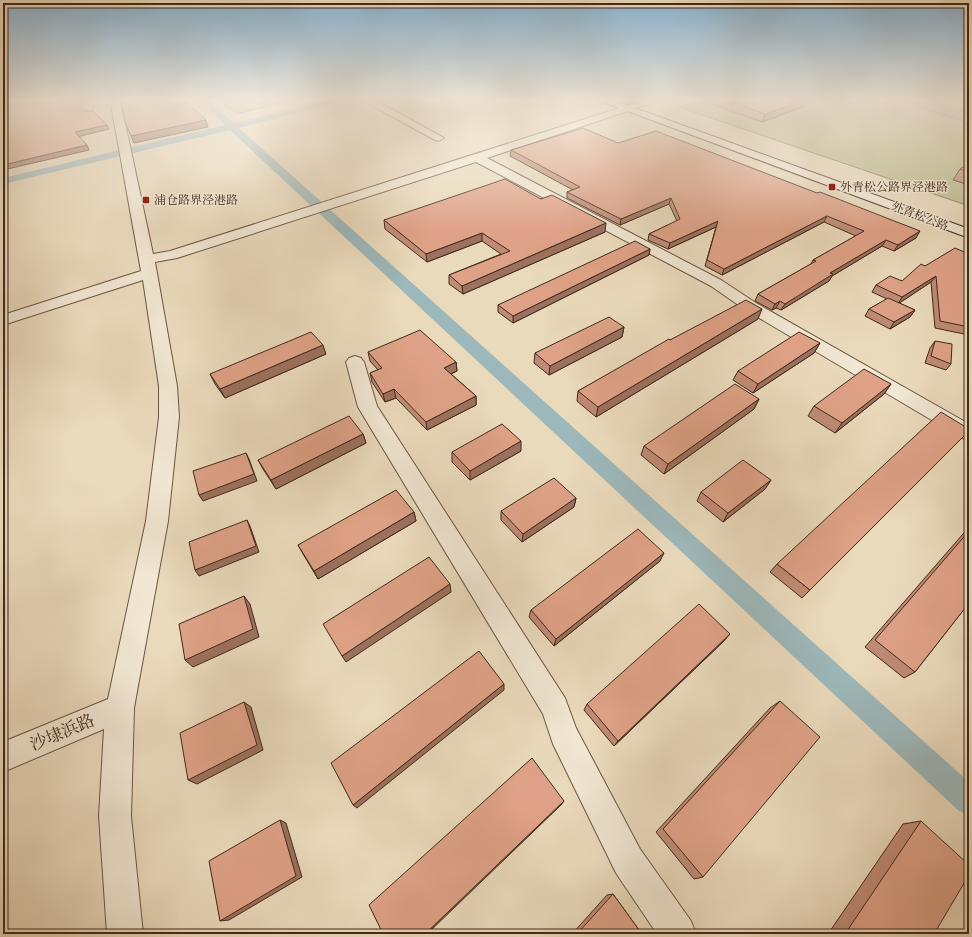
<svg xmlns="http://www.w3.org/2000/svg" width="972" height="937" font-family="'IM FELL English','Noto Serif SC',serif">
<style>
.green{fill:#bcbe8d;stroke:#7e7454}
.water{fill:#9db8bb;stroke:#787f7b}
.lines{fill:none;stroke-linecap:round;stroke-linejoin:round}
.canal{fill:#9db8bb;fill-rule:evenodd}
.street-casing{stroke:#6b5542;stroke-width:2}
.secondary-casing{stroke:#41291a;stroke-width:2}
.street{fill:#f1e7d3;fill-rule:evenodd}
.secondary{fill:#f1e7d3;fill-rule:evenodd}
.wall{fill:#c08b75;stroke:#41291a}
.shaded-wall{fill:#9c715f;stroke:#41291a}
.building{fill:#dfa288;stroke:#41291a}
.poi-dot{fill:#8f2418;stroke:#f1e7d3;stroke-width:1.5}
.labels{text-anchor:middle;stroke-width:3;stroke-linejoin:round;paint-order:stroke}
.far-poi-label{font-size:12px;fill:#41291a;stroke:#f1e7d3;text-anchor:start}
.far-street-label{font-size:12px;fill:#41291a;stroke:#f1e7d3}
.near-street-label{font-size:17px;fill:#41291a;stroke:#f1e7d3}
</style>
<rect width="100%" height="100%" fill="#eadabc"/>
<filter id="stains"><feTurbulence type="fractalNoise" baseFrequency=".005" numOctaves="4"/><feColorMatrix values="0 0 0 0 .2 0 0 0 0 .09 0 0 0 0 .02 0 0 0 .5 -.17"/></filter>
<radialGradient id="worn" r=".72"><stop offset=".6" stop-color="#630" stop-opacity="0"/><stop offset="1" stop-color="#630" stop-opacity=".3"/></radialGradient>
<path class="green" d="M221 99H283L284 102 240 113 226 107Z
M680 99 907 100 910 103 936 113 969 123V206L679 107 676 104 677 101Z"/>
<path class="water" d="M908 99H926L969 113V121L933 111Z"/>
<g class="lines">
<path class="canal" d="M198 99H207L234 123 335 99H351L239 128 969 782V815L959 811 230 130 3 184V178L225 125Z"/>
<g class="street-casing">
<path id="street" d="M110 99H120L153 254 170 251 648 99H664L487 158 721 280 756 303 969 424V440L962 438 744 309 711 286 476 162 177 258 155 262 177 386 179 417 168 521 134 708 131 816 143 934H107L99 816 104 729 3 772V742L108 699 146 521 159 417V386L143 280 3 325V315L141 271Z
M360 99H373L444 138 439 141 435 140Z
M355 356 361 358 364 362 377 406 565 698 576 728 640 849 691 921 696 934H657L616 873 553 744 543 714 358 407 346 362 349 358Z"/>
</g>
<g class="secondary-casing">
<path id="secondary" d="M595 99H610L969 229V238Z"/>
</g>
<use href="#street" class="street"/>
<use href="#secondary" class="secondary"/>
</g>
<path class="wall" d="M697 99H808L805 106 762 122Z
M965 99H969V104L963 102Z
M618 143 916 238 894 251 882 246 832 276 829 281 781 310 776 308 772 310 755 301 758 294 811 264 813 260 856 236 824 222 722 275 705 266 716 227 668 249 648 240 649 234 677 221 669 204 620 225 567 198V192L573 190 510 156 511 150Z
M969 164V185L953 180 960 169Z
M541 199 605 232 463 294 449 284V275L501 254 482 241 427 262 385 229 384 220Z
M650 249 649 255 513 323 498 312V305Z
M969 254V335L935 328 931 282 899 303 915 310 910 317 890 329 865 316 869 309 887 299 872 292 876 285 902 281 925 266Z
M758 319 596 417 577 401 578 391 670 340Z
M624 327 622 337 549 375 534 363 535 353Z
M935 341 951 364 946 370 925 363 930 348Z
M820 343 814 353 753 393 733 380 738 371Z
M368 352 456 362 457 371 451 374 476 396V405L427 430 396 398 385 402 372 382 370 373 378 370 370 361Z
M326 354 225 398 215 384 210 374Z
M891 384 884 394 835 433 808 416 814 406Z
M759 399 754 409 664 474 641 455 644 446Z
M363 434 366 443 276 489 263 469 258 460Z
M521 451 470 480 452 462V452Z
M771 480 765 489 723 522 697 501 701 492Z
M576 498 574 507 522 542 501 520V511Z
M414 512 416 521 318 579 303 554 298 545Z
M969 527V603L915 672 904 678 865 647Z
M660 561 554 646 529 617 531 610Z
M777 564 810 590 802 598 770 572Z
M724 641 614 746 584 710 587 704Z
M780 701 703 877 694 879 656 832 770 708Z
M921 821 934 934H828L903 824Z
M613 894 642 934H572L607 895Z"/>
<path class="shaded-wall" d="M806 99H808L805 106 762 122 765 114Z
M206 120 208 127 134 143 131 136Z
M107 125 109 129 77 137 75 132Z
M87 145 89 150 3 170V165Z
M671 198 669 204 620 225 621 219Z
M827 216 824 222 722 275 724 269Z
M718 221 716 227 668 249 670 243Z
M606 223 605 232 463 294 462 286Z
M920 231 916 238 894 251 898 245Z
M482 233V241L427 262 426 254Z
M886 240 882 246 832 276 829 281 781 310 785 304 830 273Z
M650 249 649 255 513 323V316Z
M936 276 931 282 898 304 902 297Z
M780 301 776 308 772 310 775 304Z
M762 309 758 319 596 417 598 407Z
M915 310 910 317 890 329 894 322Z
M624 327 622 337 549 375 550 366Z
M820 343 814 353 753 393 758 384Z
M323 345 326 354 225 398 220 389Z
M456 362 457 371 445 376 444 368Z
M891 384 884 394 835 433 842 423Z
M394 389 396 398 385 402 383 394Z
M476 396V405L427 430 426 422Z
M759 399 754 409 664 474 668 464Z
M363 434 366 443 276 489 271 480Z
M521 441V451L470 480V471Z
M246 453 249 459 257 481 203 501 199 495Z
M771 480 765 489 723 522 728 513Z
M576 498 574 507 522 542 523 534Z
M414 512 416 521 318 579 314 571Z
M247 520 250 526 259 552 199 576 195 570Z
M664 553 660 561 554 646 556 639Z
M450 584 451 592 346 662 342 656Z
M244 596 250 604 259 637 193 667 185 660Z
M730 634 724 641 614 746 618 741Z
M504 684V690L357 808 353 805Z
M244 702 251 707 263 750 197 784 188 780Z
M564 801 561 805 427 934H425Z
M280 820 286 823 302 877 229 920 220 921Z"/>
<path class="building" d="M3 99H74L84 111H93L107 125 75 132 87 145 3 165Z
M120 99H168L174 106 187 103 206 120 131 136 125 122Z
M722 99H806L765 114Z
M583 128 618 143 656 131 817 193 820 192 920 231 898 245 886 240 830 273 833 274 785 304 780 301 775 304 758 294 816 261 813 260 864 231 827 216 724 269 707 260 718 221 670 243 649 234 680 219 671 198 621 219 567 192 580 187 511 150Z
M969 164V172L960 169Z
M505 179 541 199 552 195 606 223 462 286 449 275 510 251 482 233 426 254 384 220Z
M635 241 650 249 513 316 498 305Z
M955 248 969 254V296H967L969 304V327L940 321 936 276 902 297 876 285 890 276 902 281 921 264 925 266Z
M888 298 915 310 894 322 869 309Z
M746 300 762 309 598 407 578 391 669 339 670 340Z
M609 317 624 327 550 366 535 353Z
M420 330 456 362 444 368 476 396 426 422 394 389 383 394 370 373 382 368 368 352Z
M311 332 323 345 220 389 210 374Z
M799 332 820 343 758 384 738 371Z
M935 341 952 344 951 364 931 356Z
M864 369 891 384 842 423 814 406Z
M735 384 759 399 668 464 644 446Z
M941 412 969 429V431L810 590 777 564Z
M349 416 363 434 271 480 258 460Z
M502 424 521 441 470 471 452 452Z
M246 453 254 474 199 495 193 471Z
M743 460 771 480 728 513 701 492Z
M554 478 576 498 523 534 501 511Z
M396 490 414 512 314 571 298 545Z
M247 520 256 546 195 570 189 542Z
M638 529 664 553 556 639 531 610Z
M969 531V603L915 672 875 640Z
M429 557 450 584 342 656 323 624Z
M244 596 253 629 185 660 179 624Z
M699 604 730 634 618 741 587 704Z
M479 651 504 684 353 805 331 763Z
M780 701 820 737 703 877 663 829Z
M244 702 257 745 188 780 180 733Z
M532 758 564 801 425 934H383L369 905Z
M280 820 296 876 220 921 209 861Z
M921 821 969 865V875L934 934H845Z
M613 894 642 934H577Z"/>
<linearGradient id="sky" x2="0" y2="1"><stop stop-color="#8ab6d6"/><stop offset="0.43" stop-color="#f6eee1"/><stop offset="1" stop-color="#f6eee1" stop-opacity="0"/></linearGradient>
<rect width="972" height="231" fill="url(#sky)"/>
<g class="poi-dot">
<rect x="828" y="183" width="8" height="8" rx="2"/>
<rect x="142" y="196" width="8" height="8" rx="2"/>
</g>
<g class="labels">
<g class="far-poi-label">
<text x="840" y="191">外青松公路界泾港路</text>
<text x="154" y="204">浦仓路界泾港路</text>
</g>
<g class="far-street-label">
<text transform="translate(920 216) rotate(21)" y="4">外青松公路</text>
</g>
<g class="near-street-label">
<text transform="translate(62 732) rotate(-23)" y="6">沙埭浜路</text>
</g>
</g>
<rect width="972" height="937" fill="none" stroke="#eadabc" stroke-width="16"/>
<rect x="4" y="4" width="964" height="929" fill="none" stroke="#41291a" stroke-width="2"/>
<rect x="8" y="8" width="956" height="921" fill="none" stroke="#41291a"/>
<rect width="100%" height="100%" filter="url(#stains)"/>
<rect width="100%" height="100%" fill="url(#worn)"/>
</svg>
